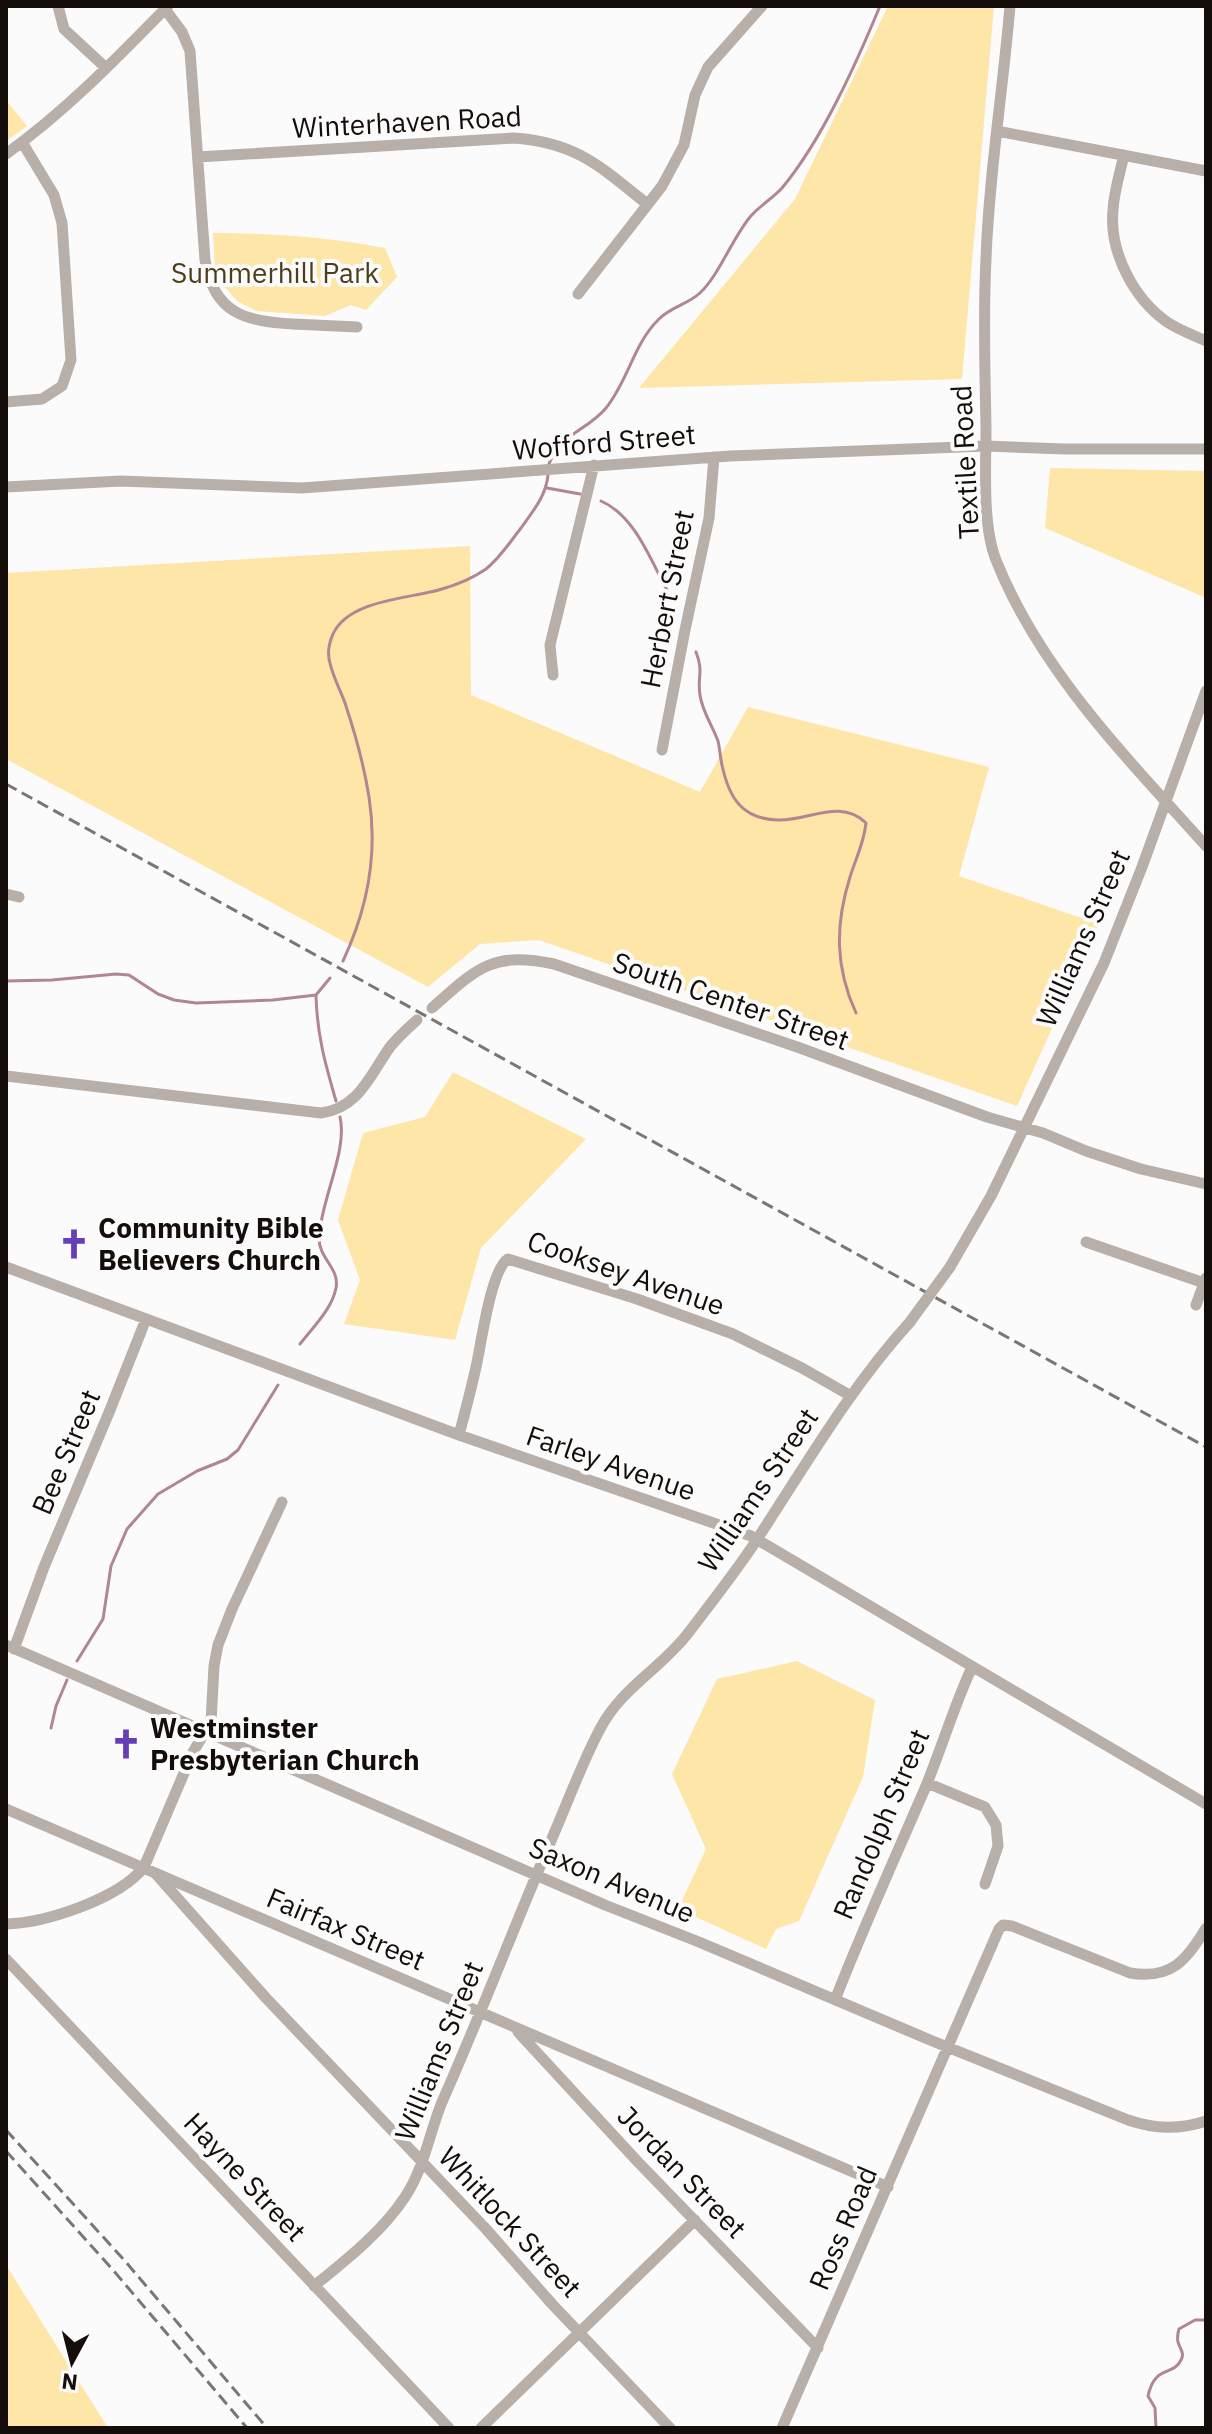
<svg xmlns="http://www.w3.org/2000/svg" width="1212" height="2434" font-family="'IBM Plex Sans',sans-serif">
<style>
.green{fill:#fee6a9}
.lines{fill:none;stroke-linecap:round;stroke-linejoin:round}
.stream{stroke:#b28690;stroke-width:3}
.minor{stroke:#b7afa8;stroke-width:11}
.rail{stroke:#7a7674;stroke-width:3;stroke-dasharray:12 6;stroke-linecap:butt}
.minor-bridge{stroke:#b7afa8;stroke-width:11}
.labels{text-anchor:middle;stroke-width:8;stroke-linejoin:round;paint-order:stroke}
.street-label{font-size:28px;fill:#140d0a;stroke:#fbfbfb}
.park-label{font-size:28px;fill:#4c3e17;stroke:#fbfbfb}
.poi-label{font-size:28px;font-weight:bold;fill:#140d0a;stroke:#fbfbfb;text-anchor:start}
</style>
<rect width="100%" height="100%" fill="#fbfbfb"/>
<path class="green" d="M888 6H994L962 379 639 388 795 199Z
M6 100 27 126 6 141Z
M213 233C271 233 328 237 385 248L397 277 366 310 351 305 325 316 256 311 237 301 223 285 215 267Z
M1050 468 1206 471V598L1045 528Z
M470 546 471 695 700 792 748 707 989 767 959 876 1099 924 1017 1106 539 940 480 944 428 987 6 759V573Z
M453 1072 586 1139 481 1248 455 1340 344 1324 360 1280 338 1220 363 1133 425 1117Z
M797 1661 875 1700 863 1777 799 1921 776 1929 766 1949 678 1909 706 1849 672 1774 717 1679Z
M6 2265 108 2428H6Z"/>
<g class="lines">
<path class="stream" d="M548 467C558 434 586 432 606 408 628 381 634 343 659 319 671 307 688 304 700 293 719 275 732 239 750 217 759 206 772 199 782 188 822 140 856 64 880 6
M547 488 580 494
M601 501C635 516 650 559 667 590
M696 652C704 672 697 677 700 695 702 711 712 725 718 741 720 749 720 757 722 765 729 798 742 819 778 820 809 821 840 798 866 823 864 843 856 858 850 877 835 925 835 967 856 1013
M343 961C367 910 378 854 369 797 364 765 355 733 345 703 340 689 333 677 330 663 327 654 329 642 333 634 349 599 410 599 442 589 456 585 473 578 486 569 500 558 510 542 521 528 533 511 546 496 548 475
M330 978 316 995C317 1035 325 1063 336 1101
M6 981 52 980 116 974 129 975 158 994 174 1000 196 1003 273 1000 316 995
M300 1344C313 1327 332 1309 336 1288 340 1268 318 1258 319 1237 321 1200 348 1150 340 1117
M77 1661 103 1619 111 1566 127 1529 158 1494 197 1471 227 1459 238 1450 278 1385
M51 1728 56 1706 67 1680
M1156 2428 1155 2408 1148 2396C1155 2364 1173 2377 1181 2360 1185 2353 1180 2349 1178 2342 1177 2339 1178 2332 1179 2329L1195 2320H1206"/>
<path class="minor" d="M58 6 64 29 106 68
M1010 6C1003 90 989 174 986 259 983 315 985 372 986 428 986 466 982 525 996 560 1040 671 1128 759 1206 846
M165 9 182 32 190 51 205 260C214 314 245 321 293 324 314 325 335 326 357 327
M997 131 1206 171
M6 154C66 111 116 59 168 6
M1124 155C1120 173 1114 191 1113 210 1109 251 1133 298 1167 322 1179 330 1193 335 1206 341
M198 157 513 138C576 142 601 167 647 204
M578 294 662 186 684 145 695 95 708 67 762 6
M6 402 42 399 62 386 71 360 62 223 54 195 22 142
M6 487 121 481 302 488 730 456 986 446 1064 449H1206
M553 675 550 645 594 465
M662 750 685 630 709 518 714 457
M6 894 19 897
M432 1008C477 968 492 951 554 964L800 1048 987 1117 1043 1133 1086 1151 1141 1169 1206 1184
M6 1076 321 1113C359 1108 370 1075 390 1047 398 1037 407 1029 417 1020
M1086 1242 1204 1283
M6 1267 459 1435 751 1536 1206 1804
M950 1267 991 1196 1104 963 1142 867 1206 691
M1196 1305 1206 1278
M459 1435C465 1412 471 1390 476 1367 481 1345 491 1269 508 1259L637 1299 733 1334 802 1368 851 1396
M6 1645 605 1905 699 1942 930 2040 1128 2120C1155 2129 1179 2130 1206 2121
M14 1649 44 1567 110 1410 146 1319
M927 1783 985 1807 996 1825 998 1846 985 1884
M6 1809 888 2187
M156 1874 266 1998 486 2229 552 2304 670 2428
M6 1924C45 1923 119 1899 144 1867L193 1752 211 1722 214 1666 218 1645 232 1609 282 1502
M6 1959 449 2428
M835 2000C863 1928 895 1858 926 1786 942 1747 954 1706 972 1667
M518 2032 638 2162 818 2348
M314 2286C346 2260 382 2232 405 2197 424 2169 429 2134 442 2102 482 2012 517 1919 556 1829 570 1796 583 1761 600 1729 621 1688 662 1668 689 1632 711 1603 734 1574 754 1544 804 1468 849 1389 910 1322
M481 2428 695 2220
M782 2428 999 1929 1003 1925 1012 1926 1130 1973C1171 1980 1187 1960 1206 1928"/>
<path class="rail" d="M6 784 1206 1447
M6 2130 125 2261 267 2428
M6 2151 113 2270 247 2428"/>
<path class="minor-bridge" d="M910 1322 950 1267"/>
</g>
<defs>
<g id="church-bare" transform="scale(2.4)"><path d="M-1.2-6h2.4v3.5h3.3v2.4h-3.3V6h-2.4V-.1h-3.3v-2.4h3.3Z" fill="#663eb6" stroke="#fbfbfb" stroke-width="2.5" paint-order="stroke"/></g>
</defs>
<g fill-rule="evenodd">
<use href="#church-bare" x="74" y="1244"/>
<use href="#church-bare" x="126" y="1744"/>
</g>
<g class="labels">
<g class="street-label">
<text transform="translate(407 122) rotate(-3)" y="10">Winterhaven Road</text>
<text transform="translate(604 442) rotate(-5)" y="10">Wofford Street</text>
<text transform="translate(965 462) rotate(-93)" y="10">Textile Road</text>
<text transform="translate(667 599) rotate(-79)" y="10">Herbert Street</text>
<text transform="translate(1083 938) rotate(-66)" y="10">Williams Street</text>
<text transform="translate(731 1001) rotate(19)" y="10">South Center Street</text>
<text transform="translate(626 1273) rotate(19)" y="10">Cooksey Avenue</text>
<text transform="translate(66 1452) rotate(-67)" y="10">Bee Street</text>
<text transform="translate(611 1463) rotate(19)" y="10">Farley Avenue</text>
<text transform="translate(758 1490) rotate(-56)" y="10">Williams Street</text>
<text transform="translate(881 1824) rotate(-67)" y="10">Randolph Street</text>
<text transform="translate(612 1880) rotate(23)" y="10">Saxon Avenue</text>
<text transform="translate(346 1929) rotate(23)" y="10">Fairfax Street</text>
<text transform="translate(439 2051) rotate(-68)" y="10">Williams Street</text>
<text transform="translate(682 2172) rotate(46)" y="10">Jordan Street</text>
<text transform="translate(245 2177) rotate(47)" y="10">Hayne Street</text>
<text transform="translate(510 2222) rotate(47)" y="10">Whitlock Street</text>
<text transform="translate(843 2228) rotate(-67)" y="10">Ross Road</text>
</g>
<g class="park-label">
<text x="275" y="283">Summerhill Park</text>
</g>
<g class="poi-label">
<text x="98" y="1238">Community Bible<tspan x="98" dy="32">Believers Church</tspan></text>
<text x="150" y="1738">Westminster<tspan x="150" dy="32">Presbyterian Church</tspan></text>
</g>
</g>
<rect width="1212" height="2434" fill="none" stroke="#140d0a" stroke-width="16"/>
<g transform="translate(72 2362) rotate(187)" stroke="#fbfbfb" stroke-width="6" paint-order="stroke">
<path d="M0-6L14 30L0 20L-14 30Z" fill="#140d0a"/>
<text y="-12" font-size="22" font-weight="bold" text-anchor="middle" fill="#140d0a">N</text>
</g>
</svg>
